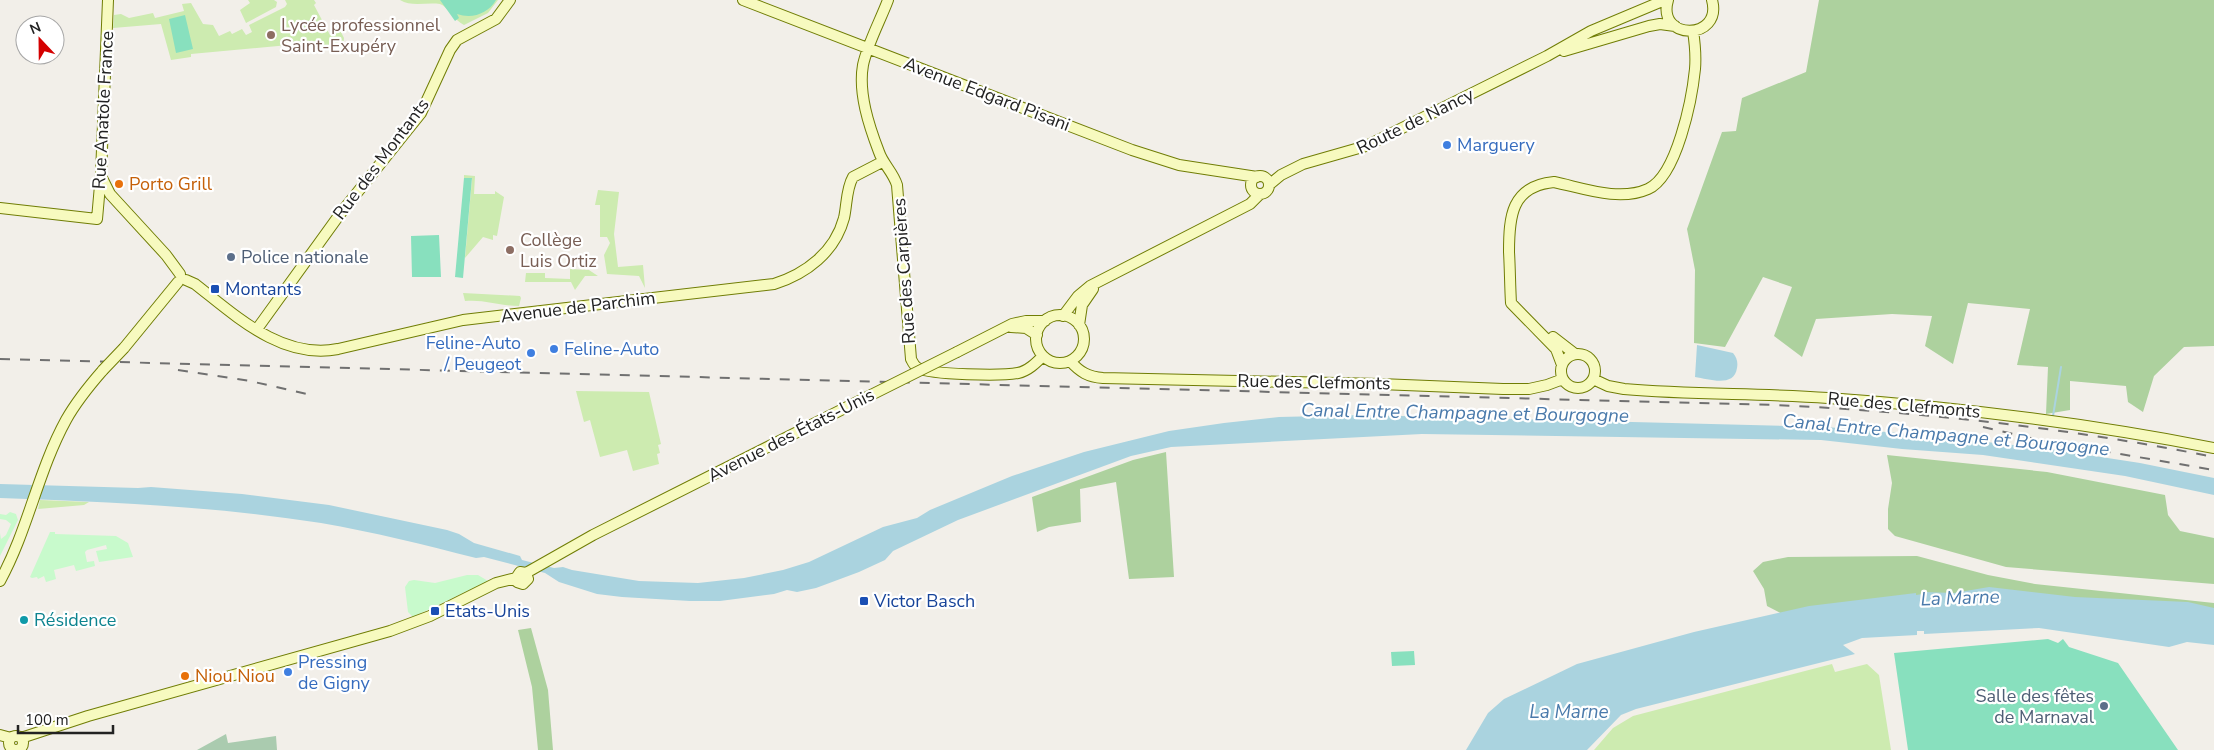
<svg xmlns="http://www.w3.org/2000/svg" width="2214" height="750" font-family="'Nunito Sans',sans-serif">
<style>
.grass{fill:#cdebb0}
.forest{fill:#add19e}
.cemetery{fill:#aacbaf}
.park{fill:#c8facc}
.pitch{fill:#88e0be}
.water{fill:#aad3df}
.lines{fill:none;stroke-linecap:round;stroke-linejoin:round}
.stream{stroke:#aad3df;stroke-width:2}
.secondary-casing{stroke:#707d05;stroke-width:12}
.secondary{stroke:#f7fabf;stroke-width:10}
.rail{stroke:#707070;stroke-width:2;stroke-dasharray:10 10;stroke-linecap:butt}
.secondary-bridge-casing{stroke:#707d05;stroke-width:12;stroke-linecap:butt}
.secondary-bridge{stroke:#f7fabf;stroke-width:10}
.education-dot{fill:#8d6e63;stroke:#fff;stroke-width:2}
.shop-dot{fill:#3f7fe0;stroke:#fff;stroke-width:2}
.food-dot{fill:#e8710a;stroke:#fff;stroke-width:2}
.service-dot{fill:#5c6f8a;stroke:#fff;stroke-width:2}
.transit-dot{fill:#1a4fb4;stroke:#fff;stroke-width:2}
.culture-dot{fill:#0f9aa8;stroke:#fff;stroke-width:2}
.labels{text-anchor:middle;stroke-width:4.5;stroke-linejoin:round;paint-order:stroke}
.education-label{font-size:18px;fill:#785e54;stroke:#fff;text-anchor:start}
.street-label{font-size:18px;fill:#222;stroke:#fff}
.shop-label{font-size:18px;fill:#366cbe;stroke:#fff;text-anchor:start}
.food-label{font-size:18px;fill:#c56008;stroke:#fff;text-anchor:start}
.service-label{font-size:18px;fill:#4e5e75;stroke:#fff;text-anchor:start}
.transit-label{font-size:18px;fill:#164399;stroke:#fff;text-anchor:start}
.culture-label{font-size:18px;fill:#0d838f;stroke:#fff;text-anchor:start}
.water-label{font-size:19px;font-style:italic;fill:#4a7aab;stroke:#fff}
</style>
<rect width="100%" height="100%" fill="#f2efe9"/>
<path class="grass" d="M248 0H274L277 2 276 7 246 23 240 10 250 3Z
M285 0H314L316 3 314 5 330 35 340 30 344 38 343 48 321 47V42L191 54V57L171 60 161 24 113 28 114 15 121 14 129 18 153 13 155 18 184 11 182 4 191 3 203 24 213 25 219 36 230 31 232 34 242 29 246 35 252 32 249 25 285 7 287 4Z
M400 0H498L488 13 464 25C454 20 447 6 440 4 427 2 411 7 400 0Z
M464 175 475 176 474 194H495V191L504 197 497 236 493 235V240L483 237 465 258 472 179 464 178Z
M598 190 619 192 614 234 618 267 643 265 645 288 639 276 607 274 604 255 610 243 607 237H600V205H595Z
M570 269 589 270 598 276H585L575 290 571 282H525L526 273H545V278L570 279Z
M463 293 520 296 521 298 519 306C500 306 484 299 465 301Z
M576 391 649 392 661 444 658 445 660 453 657 454 659 464 633 471 627 450 600 457 590 420 584 422Z
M40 500 89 502 84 505 38 509Z
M1832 664 1835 672 1867 664 1879 675 1891 750H1594L1613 728 1633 716Z"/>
<path class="forest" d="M1819 0H2214V346L2184 347 2154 376 2143 412 2128 402 2126 386 2070 381V410L2046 414 2048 367 2017 365 2030 309 1968 303 1953 364 1925 346 1932 316 1892 314 1816 319 1802 357 1774 336 1792 287 1763 277 1725 347 1694 343 1695 270 1687 229 1722 132 1736 131 1742 98 1806 72Z
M1166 452 1174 577 1129 579 1116 482 1080 489 1081 522 1049 527 1037 532 1032 497 1133 460Z
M1887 455 2047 472 2165 495 2168 515 2180 531 2214 538V584L2006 567 1895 536 1888 529V509L1892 483Z
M1917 556 1988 575 2035 584 2214 603V617L1786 616 1767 606 1764 589 1753 571 1763 562 1788 557Z
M531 628 548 690 553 750H538L532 687 518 630Z"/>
<path class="cemetery" d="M226 734 228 743 276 736 277 750H197Z"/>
<path class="park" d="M10 512 16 514 18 520 0 556V533L1 539 6 535 11 524 6 520 0 519V514L6 515Z
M50 532H55V534L116 536 128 543 133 557 99 562 96 551 107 549 106 545 87 550 85 552 87 562 94 561 95 566 76 571 74 565 54 570 56 579 46 582 44 576 38 579 37 577 32 578 30 577Z
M467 575H478L488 581 413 617 408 612 405 587 409 581 414 580 435 583Z"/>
<path class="pitch" d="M440 0H496C488 14 472 19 457 14L459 18 455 21Z
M185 15 193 49 176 53 169 19Z
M464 178H472L463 278 455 277Z
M439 235 441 277H412L411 236Z
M2048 639 2058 643 2063 639 2069 647 2118 663 2178 750H1908L1894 653Z
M1414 651 1415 665 1392 666 1391 652Z"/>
<path class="water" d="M1697 345 1733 353C1737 358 1738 362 1737 368 1734 388 1709 379 1695 377Z
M1363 415 1826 427 1923 435 2049 449 2140 463 2214 478V495L2125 476 1983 455 1902 449 1821 440 1422 434 1171 447 1131 456 958 520 893 551 885 560 859 572 816 588 797 592 787 590 774 594 720 601H690L622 597 597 594 559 582 545 573 484 557 476 558C425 545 373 532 321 523 214 506 107 502 0 498V484L138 488 151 487 242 494 329 505 447 530 459 534 474 543 520 556 522 560 554 568 563 567 572 570 639 581 698 583 744 578 783 570 809 562 883 527 917 518 930 510 1012 476 1084 452 1169 431 1224 423 1279 417Z
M1989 587 2075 597 2188 602 2214 608V645L2187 642 2169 647 2039 628 1924 634V631H1917V635L1862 638 1843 645 1855 654 1636 709 1621 715 1587 750H1466L1488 713 1504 699 1577 664 1694 632 1809 606 1916 593V595L1923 594 1924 592 1954 593Z"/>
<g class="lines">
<path class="stream" d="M2053 416 2061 367"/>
<g class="secondary-casing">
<path id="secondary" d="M743 0 1132 150 1179 165 1257 177
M888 0C881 19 867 45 863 65 858 93 869 126 879 152 883 164 893 172 897 185L911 359C913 363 914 366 918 368 932 375 1002 376 1018 373 1028 371 1036 363 1043 356
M1668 0C1656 41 1723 41 1712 0
M1564 51 1649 26 1660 24 1675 26
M1251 185a9 9 0 1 1 18 0a9 9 0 1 1-18 0Z
M102 178 110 194 166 255 180 274
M1269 185 1281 175 1303 164 1366 146 1547 56 1591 31 1665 0
M0 208 97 219 101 174 108 0
M186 280 195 284C236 316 282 360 338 349L463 320 774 284C806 274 835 252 844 218 847 205 846 189 853 177L882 162
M1036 339a24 24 0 1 1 48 0a24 24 0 1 1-48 0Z
M1063 316 1078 296 1090 286 1250 204 1260 194
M1079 325 1082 305 1093 289
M1011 327 1026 328 1037 335
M257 329 340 214 421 113 450 50 457 40 496 19 510 0
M1553 337 1575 354
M124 348 178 282
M957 352 1012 324 1026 321H1045
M1561 371a17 17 0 1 1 34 0a17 17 0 1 1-34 0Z
M1070 361C1080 372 1088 377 1103 378L1380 384 1503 389H1529L1547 385 1563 379
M1562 365 1556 349 1511 303C1510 286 1510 269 1509 252 1509 217 1511 186 1554 182 1583 188 1619 202 1648 189 1677 176 1692 99 1695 69 1696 57 1695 44 1693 31
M1593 379 1608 386 1624 389C1692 395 1760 393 1828 398 1957 407 2086 423 2214 448
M526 573 593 535 849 406
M0 581C28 530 38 471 66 420 76 402 89 386 103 370
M0 735 11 738
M9 743a7 7 0 1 1 14 0a7 7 0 1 1-14 0Z
M21 738 88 716 390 631 430 616 496 583 516 578 520 572 526 573 528 579 523 584 517 582 516 578"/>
</g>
<use href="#secondary" class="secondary"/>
<path class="rail" d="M0 359 1776 405C1923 412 2069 428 2214 457
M178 370 250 381 311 395
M1983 427 2044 441 2214 470"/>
<g class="secondary-bridge-casing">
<path id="secondary-bridge" d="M103 370 124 348
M849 406 957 352"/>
</g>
<use href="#secondary-bridge" class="secondary-bridge"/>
</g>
<g class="education-dot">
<circle cx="271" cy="35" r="5"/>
<circle cx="510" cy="250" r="5"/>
</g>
<g class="shop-dot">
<circle cx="1447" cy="145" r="5"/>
<circle cx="554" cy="349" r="5"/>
<circle cx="531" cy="353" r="5"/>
<circle cx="288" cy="672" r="5"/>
</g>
<g class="food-dot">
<circle cx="119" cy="184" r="5"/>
<circle cx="185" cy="676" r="5"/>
</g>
<g class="service-dot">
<circle cx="231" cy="257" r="5"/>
<circle cx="2104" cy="706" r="5"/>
</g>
<g class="transit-dot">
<rect x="210" y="284" width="10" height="10" rx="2.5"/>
<rect x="859" y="596" width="10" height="10" rx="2.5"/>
<rect x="430" y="606" width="10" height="10" rx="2.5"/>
</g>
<circle class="culture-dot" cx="24" cy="620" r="5"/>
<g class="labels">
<g class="education-label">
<text x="281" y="31">Lycée professionnel<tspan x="281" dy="21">Saint-Exupéry</tspan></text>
<text x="520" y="246">Collège<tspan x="520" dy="21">Luis Ortiz</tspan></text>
</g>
<g class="street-label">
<text transform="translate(987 94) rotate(21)" y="6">Avenue Edgard Pisani</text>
<text transform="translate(103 110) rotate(-87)" y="6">Rue Anatole France</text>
<text transform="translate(1415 121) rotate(-26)" y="6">Route de Nancy</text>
<text transform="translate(381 159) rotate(-53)" y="6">Rue des Montants</text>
<text transform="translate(904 271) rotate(-94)" y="6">Rue des Carpières</text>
<text transform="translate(578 307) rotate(-7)" y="6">Avenue de Parchim</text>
<text transform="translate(1314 382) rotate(1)" y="6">Rue des Clefmonts</text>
<text transform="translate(1904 405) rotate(5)" y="6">Rue des Clefmonts</text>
<text transform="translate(791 435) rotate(-27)" y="6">Avenue des États-Unis</text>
</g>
<g class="shop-label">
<text x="1457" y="151">Marguery</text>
<text x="521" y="349" text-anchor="end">Feline-Auto<tspan x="521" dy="21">/ Peugeot</tspan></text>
<text x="564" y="355">Feline-Auto</text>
<text x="298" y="668">Pressing<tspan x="298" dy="21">de Gigny</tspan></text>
</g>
<g class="food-label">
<text x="129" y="190">Porto Grill</text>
<text x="195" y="682">Niou Niou</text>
</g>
<g class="service-label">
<text x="241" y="263">Police nationale</text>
<text x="2094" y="702" text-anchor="end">Salle des fêtes<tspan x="2094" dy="21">de Marnaval</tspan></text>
</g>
<g class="transit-label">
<text x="225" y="295">Montants</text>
<text x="874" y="607">Victor Basch</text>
<text x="445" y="617">Etats-Unis</text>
</g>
<g class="culture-label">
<text x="34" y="626">Résidence</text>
</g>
<g class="water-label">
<text transform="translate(1465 412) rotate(1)" y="7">Canal Entre Champagne et Bourgogne</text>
<text transform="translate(1946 434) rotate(5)" y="7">Canal Entre Champagne et Bourgogne</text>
<text transform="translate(1960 597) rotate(-2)" y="7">La Marne</text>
<text x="1569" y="718">La Marne</text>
</g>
</g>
<g transform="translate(40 40) rotate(338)"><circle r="24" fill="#ffffff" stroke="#a7a7a7"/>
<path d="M0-4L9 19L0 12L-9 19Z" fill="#d40000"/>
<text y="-8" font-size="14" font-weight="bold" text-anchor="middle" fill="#222222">N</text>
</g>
<path d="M18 725v8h95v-8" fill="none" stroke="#222222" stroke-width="2.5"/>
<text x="25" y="725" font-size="15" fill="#222222" stroke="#ffffff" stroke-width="4" paint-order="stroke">100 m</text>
</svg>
